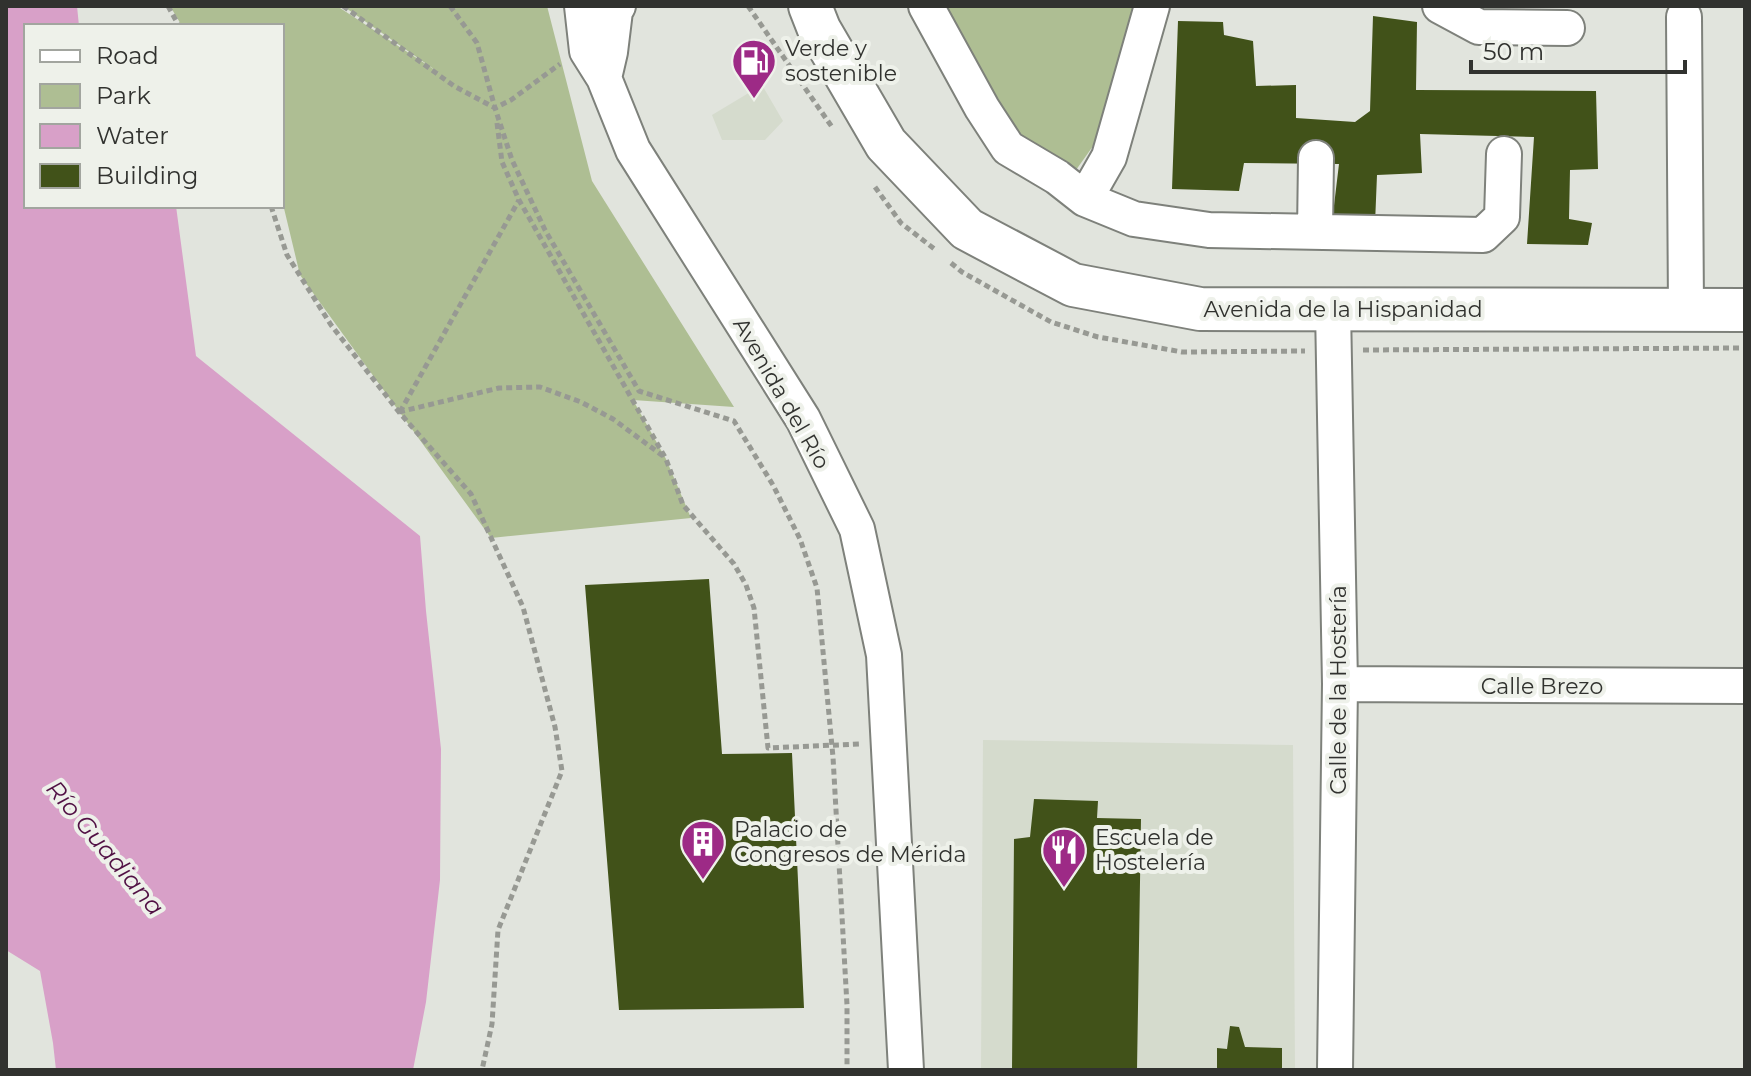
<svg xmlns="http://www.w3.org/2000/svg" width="1751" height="1076" font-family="Montserrat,sans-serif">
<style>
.built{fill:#d5dbcd}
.green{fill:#aebe93}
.water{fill:#d8a0c8}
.building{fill:#415219}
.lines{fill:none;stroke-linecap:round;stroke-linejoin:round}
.minor-casing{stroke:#7e817b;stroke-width:38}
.major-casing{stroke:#7e817b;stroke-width:46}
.path{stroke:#979993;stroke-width:5;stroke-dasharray:6 4;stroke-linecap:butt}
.minor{stroke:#fff;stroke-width:34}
.major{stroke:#fff;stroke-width:42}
.labels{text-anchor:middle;stroke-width:8;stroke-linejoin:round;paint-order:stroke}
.poi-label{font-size:22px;fill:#31322f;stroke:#eef1ea;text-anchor:start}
.street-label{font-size:22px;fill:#31322f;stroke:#eef1ea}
.water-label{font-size:24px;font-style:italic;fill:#511044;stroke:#eef1ea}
</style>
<rect width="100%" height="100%" fill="#e1e4dd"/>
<path class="built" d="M762 85 783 121 765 140H722L712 115Z
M983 740 1293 745 1295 1070H981Z"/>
<path class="green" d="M170 6H337L441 74 343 6H547L592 181 734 407 633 400 666 459 691 518 491 538 300 275 282 200V26H182Z
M946 6H1133L1108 125 1076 170 1047 160 1022 138 984 86Z"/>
<path class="water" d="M6 6H77L79 26H26V206H176L196 356 420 536 426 611 441 749 440 880 426 1002 413 1070H56L53 1043 40 971 6 950Z"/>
<path class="building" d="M1373 16 1417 22 1416 90 1596 91 1598 169 1570 170 1569 219 1592 223 1588 245 1527 244 1534 137 1420 134 1422 173 1377 175 1374 248 1329 247 1339 164 1244 163 1239 191 1172 189 1178 21 1223 22 1224 35 1253 41 1256 86 1296 85V118L1355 122 1370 111Z
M709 579 722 754 792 753 804 1008 619 1010 585 585Z
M1034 799 1098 801 1097 818 1141 819 1137 1070H1012L1014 839 1030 837Z
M1230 1026 1239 1027 1245 1047 1282 1048V1070H1217V1048L1227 1049Z"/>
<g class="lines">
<g class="minor-casing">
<path id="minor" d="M582 6 587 51 604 78 633 150 803 419 857 529 884 655 906 1070
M926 6 982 108 1008 148 1057 177 1085 199 1109 157 1152 6
M1440 6 1479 27 1567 28
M1684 17 1686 309
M604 78 610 52 615 11 618 6
M1085 199 1134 219 1209 230 1483 235 1502 217 1504 154
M1315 232 1316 158
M1333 309 1340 684 1335 1070
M1340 684 1745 686"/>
</g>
<g class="major-casing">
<path id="major" d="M810 6 819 29 886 144 967 229 1073 285 1200 309 1745 310"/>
</g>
<path class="path" d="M168 6 179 26
M343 6 454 86 495 108 511 100 560 64
M450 6 477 43 495 108 512 160 545 230 639 391 734 421 773 485 800 539 817 588 833 757 847 1005V1070
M748 6 832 127
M497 123 502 162 519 200 666 459 683 505 734 564 746 585 754 608 768 748 859 744
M875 187 901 223 937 251
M271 206 287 255 331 325 399 412 471 494 523 607 555 727 562 771 498 930 492 1024 482 1070
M951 263 962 272 1051 322 1098 337 1182 352 1305 351
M1363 350 1745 348
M399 412 499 388 540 387 581 402 613 419 663 456
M400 412 519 200"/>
<use href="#minor" class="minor"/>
<use href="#major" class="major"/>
</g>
<defs>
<g id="fuel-pin" transform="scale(2.3)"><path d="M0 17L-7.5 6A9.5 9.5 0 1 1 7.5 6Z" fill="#9d2a86" stroke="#eef1ea"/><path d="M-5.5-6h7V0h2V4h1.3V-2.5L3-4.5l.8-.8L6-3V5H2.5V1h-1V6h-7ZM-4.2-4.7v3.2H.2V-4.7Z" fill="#fff"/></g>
<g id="building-pin" transform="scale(2.3)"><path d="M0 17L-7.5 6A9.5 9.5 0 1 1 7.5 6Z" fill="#9d2a86" stroke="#eef1ea"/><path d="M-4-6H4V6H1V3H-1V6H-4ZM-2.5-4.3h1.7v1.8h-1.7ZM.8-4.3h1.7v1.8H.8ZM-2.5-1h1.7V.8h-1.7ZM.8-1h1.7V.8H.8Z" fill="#fff"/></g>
<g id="restaurant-pin" transform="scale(2.3)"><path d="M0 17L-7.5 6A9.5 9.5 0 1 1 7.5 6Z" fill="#9d2a86" stroke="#eef1ea"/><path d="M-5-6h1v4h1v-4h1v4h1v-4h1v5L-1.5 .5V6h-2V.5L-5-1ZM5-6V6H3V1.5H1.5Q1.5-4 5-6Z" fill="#fff"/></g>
</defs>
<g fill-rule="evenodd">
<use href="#fuel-pin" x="754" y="61"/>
<use href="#building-pin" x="703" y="842"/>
<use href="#restaurant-pin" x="1064" y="850"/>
</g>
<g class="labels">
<g class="poi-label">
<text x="785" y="56">Verde y<tspan x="785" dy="25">sostenible</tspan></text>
<text x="734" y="837">Palacio de<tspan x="734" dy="25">Congresos de Mérida</tspan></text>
<text x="1095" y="845">Escuela de<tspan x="1095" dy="25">Hostelería</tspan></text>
</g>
<g class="street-label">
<text x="1343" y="317">Avenida de la Hispanidad</text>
<text transform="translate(782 393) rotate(60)" y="8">Avenida del Río</text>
<text x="1542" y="694">Calle Brezo</text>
<text transform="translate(1338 690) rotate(-90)" y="8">Calle de la Hostería</text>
</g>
<g class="water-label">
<text transform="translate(105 848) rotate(50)" y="8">Río Guadiana</text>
</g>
</g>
<rect width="1751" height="1076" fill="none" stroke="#31322f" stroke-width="16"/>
<rect x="24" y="24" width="260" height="184" fill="#eef1ea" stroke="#a2a59f" stroke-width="2"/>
<rect x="40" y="50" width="40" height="12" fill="#ffffff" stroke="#a2a59f" stroke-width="2"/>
<text x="96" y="64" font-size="24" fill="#31322f">Road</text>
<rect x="40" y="84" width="40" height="24" fill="#aebe93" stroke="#a2a59f" stroke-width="2"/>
<text x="96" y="104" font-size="24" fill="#31322f">Park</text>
<rect x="40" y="124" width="40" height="24" fill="#d8a0c8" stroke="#a2a59f" stroke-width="2"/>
<text x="96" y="144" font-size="24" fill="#31322f">Water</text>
<rect x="40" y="164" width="40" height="24" fill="#415219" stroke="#a2a59f" stroke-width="2"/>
<text x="96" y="184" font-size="24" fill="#31322f">Building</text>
<path d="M1471 60v12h214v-12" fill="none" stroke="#31322f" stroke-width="4"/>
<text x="1483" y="60" font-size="24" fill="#31322f" stroke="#eef1ea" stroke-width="6" paint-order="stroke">50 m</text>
</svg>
